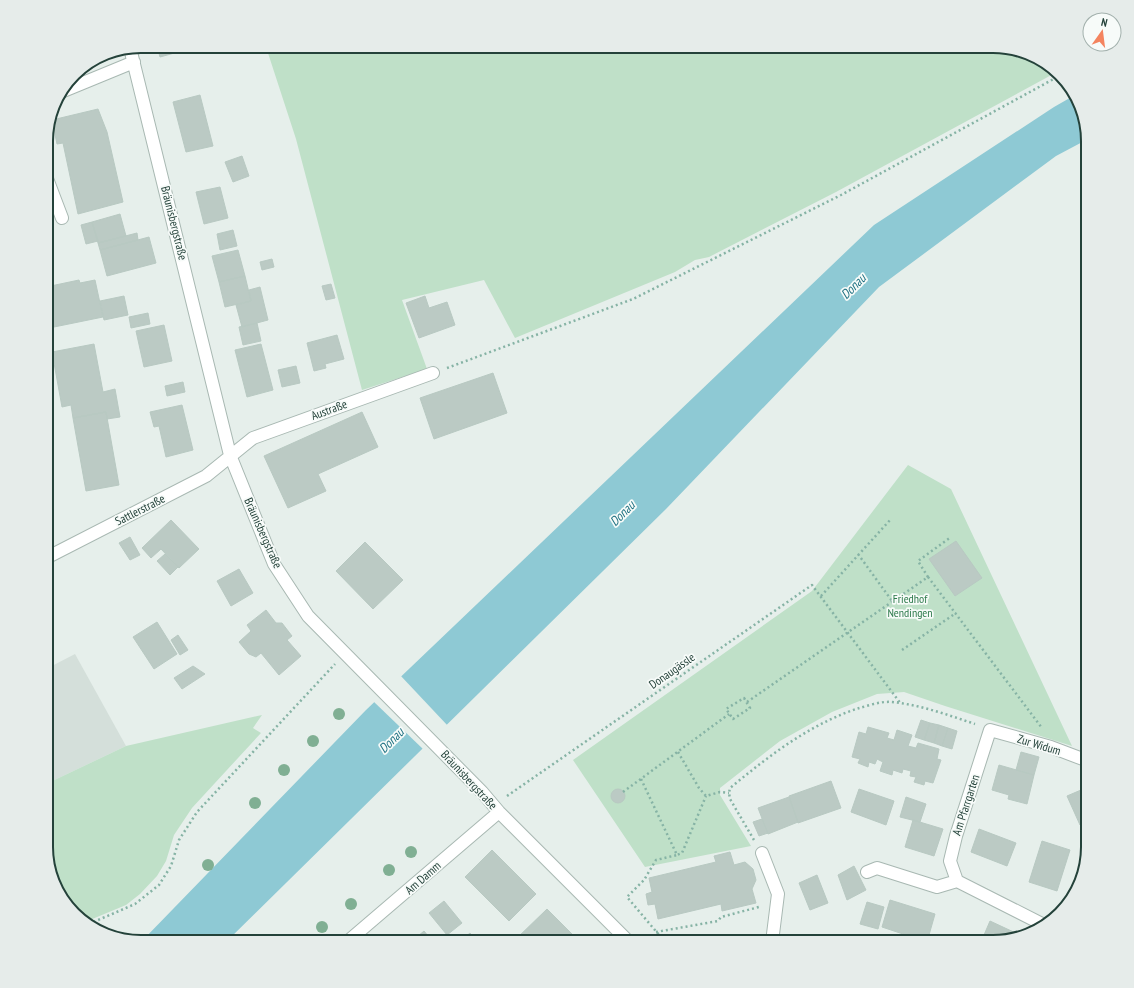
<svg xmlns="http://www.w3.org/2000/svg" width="1134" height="988" font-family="'PT Sans Narrow',sans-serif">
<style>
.built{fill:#d4dfda}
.green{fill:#bfe0c8}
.water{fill:#8ec9d4}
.pier{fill:#e6efeb}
.building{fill:#bbcac4;stroke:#b8c9c2}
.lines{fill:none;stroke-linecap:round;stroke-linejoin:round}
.minor-casing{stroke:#a8b8b2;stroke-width:14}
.path{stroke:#86b3a5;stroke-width:2.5;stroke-dasharray:2 3;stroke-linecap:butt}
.minor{stroke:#fff;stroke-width:12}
.tree{fill:#80af93}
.labels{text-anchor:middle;stroke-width:3.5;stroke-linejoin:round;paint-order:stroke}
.street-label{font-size:12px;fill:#24423a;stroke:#f7fbf9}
.park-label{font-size:12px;fill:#2d7a4b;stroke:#f7fbf9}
.water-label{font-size:13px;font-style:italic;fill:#1c6f80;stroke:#f7fbf9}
.rim{fill:none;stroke:#24423a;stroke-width:2}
</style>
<rect width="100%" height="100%" fill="#e6efeb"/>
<path class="built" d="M75 654 126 746 46 784V669Z"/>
<path class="green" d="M281 46H993L1029 53 1057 72 836 192 709 257 695 260 675 272 515 338 484 280 402 300 427 369 362 390 296 139 267 50Z
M908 465 951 489 1072 746 945 706 904 692 877 694 832 712 780 741 720 788V795L751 846 645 867 573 760 812 591Z
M262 715 253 728 261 733 192 808 174 835 166 861 157 876 140 894 126 905 85 922C39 891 46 832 46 784L126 746Z"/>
<path class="water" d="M1075 95 1081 105 1088 139 1056 156 879 287 666 509 226 942H141L366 710 874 225 1054 107Z"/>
<path class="pier" d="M400 675 448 726 424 750 373 701Z"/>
<path class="building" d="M157 46H196V47L160 57Z
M200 95 213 146 186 152 173 102Z
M98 109 107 132 123 202 78 214 63 143 57 144 52 120Z
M242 156 249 176 233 182 225 162Z
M220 187 228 218 204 224 196 192Z
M120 214 126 236 98 243 92 222Z
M92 222 98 241 86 244 81 225Z
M233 230 237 246 220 250 217 234Z
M137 233 138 240 100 250 98 243Z
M149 237 156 263 107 276 100 250Z
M238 250 245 276 219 282 212 256Z
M272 259 274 267 262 270 260 262Z
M245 276 251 301 225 307 219 282Z
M79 280 80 283 95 280 103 317 54 327 46 287Z
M331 284 335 298 326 300 322 286Z
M260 287 268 320 242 327 236 305 251 301 249 290Z
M124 296 128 315 104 320 100 301Z
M425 296 429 308 447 302 455 325 419 338 406 303Z
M148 313 150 324 131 328 129 317Z
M257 323 261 341 243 345 239 327Z
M164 325 172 361 144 367 136 331Z
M337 335 344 359 325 364 326 368 314 371 307 343Z
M94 344 103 392 115 389 120 417 107 419 106 412 73 418 71 405 62 407 52 352Z
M261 344 273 390 247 397 235 350Z
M296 366 300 383 282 387 278 370Z
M493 373 507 413 434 439 420 398Z
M183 382 185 392 167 396 165 386Z
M182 405 193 450 166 457 159 426 154 427 150 412Z
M106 412 119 485 86 491 73 418Z
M362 412 378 447 318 474 326 491 288 508 264 456Z
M46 438 49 455 46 456Z
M171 520 199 549 179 568 161 549 151 558 142 548Z
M130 537 140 555 130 560 119 543Z
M956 541 982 578 955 596 929 559Z
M365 542 403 580 373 609 336 571Z
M165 554 178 567 170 575 157 561Z
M239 569 253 593 231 606 217 581Z
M266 610 276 623H282L292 636 287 640 301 656 279 675 261 653 256 657 249 654 239 642 251 631 247 625Z
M157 622 177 654 154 669 133 637Z
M178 635 188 650 180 655 171 640Z
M193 666 205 674 182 689 174 678Z
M921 720 930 723 924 740 915 737Z
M930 723 939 725 934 743 924 740Z
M939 725 948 728 942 746 934 743Z
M868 727 889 733 887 738 894 740 897 730 912 735 908 746 916 748 918 743 939 749 937 759 941 760 933 783 925 781 924 785 914 782 916 777 910 776 911 771 903 769 902 773 893 770 892 775 880 771 883 762 877 759 875 764 869 762 868 767 858 763 860 759 852 757 859 732 866 734Z
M948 728 957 731 952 749 942 746Z
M1021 752 1039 757 1034 775 1016 770Z
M999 765 1034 775 1027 804 1008 799 1009 795 992 790Z
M831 781 841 808 798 823 789 796Z
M1088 787V822L1080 825 1067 796Z
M611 796a7 7 0 1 1 14 0a7 7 0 1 1-14 0Z
M859 789 894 801 886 825 851 812Z
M789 797 798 822 768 834 758 808Z
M906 797 926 804 920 822 900 817Z
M762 819 768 833 759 836 753 822Z
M913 820 943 829 934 856 905 847Z
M979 829 1016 843 1007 866 971 852Z
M1042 841 1070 850 1057 891 1029 882Z
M492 850 536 894 509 921 465 877Z
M730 852 734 865 745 862 753 869 756 880 752 889 756 903 722 911 721 904 658 919 655 904 648 905 646 894 652 892 649 878 716 862 714 856Z
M854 866 866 890 847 900 838 875Z
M817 875 828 903 810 910 799 883Z
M890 900 935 914 927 942 882 927Z
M444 901 462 923 447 935 429 913Z
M867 902 884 907 878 929 860 924Z
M547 909 580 942H516L515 940Z
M990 921 1020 935 1019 937 993 942H981Z
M424 931 433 942H411Z
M470 933 478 942H459Z
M720 936 726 942H714Z"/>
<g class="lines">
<g class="minor-casing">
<path id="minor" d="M130 48 230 455 274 564 308 616 482 792 499 812 629 942
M61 92 134 62
M46 176 62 218
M46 558 206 476 253 438 433 373
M762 853 778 894 772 942
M867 872 877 868 937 887 957 881
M1044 925 957 881 950 861 956 836 990 730 1051 747 1088 761
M347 942 499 812"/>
</g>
<path class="path" d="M447 368 633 299 841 195 1061 75
M858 554 892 601
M928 577 918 561 951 537
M821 596 891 519
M902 650 956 613
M744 698 750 708 733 719 726 709Z
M747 702 928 577 1042 728
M678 752 699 788 706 796 720 792 729 793
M641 779 677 855 682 853 706 796
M623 792 729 714
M507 796 812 585 901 704
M754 840 730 799 729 793 730 788C769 756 807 726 856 709 867 706 880 701 892 702 921 705 948 715 975 724
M89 924 135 904 159 885 171 866 179 840 197 812 335 664
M656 932 718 921 721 917 759 907
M665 942 627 897 644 880 656 860 677 855"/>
<use href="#minor" class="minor"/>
</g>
<g class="tree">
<circle cx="339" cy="714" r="6"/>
<circle cx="313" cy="741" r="6"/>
<circle cx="284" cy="770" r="6"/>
<circle cx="255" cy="803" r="6"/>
<circle cx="411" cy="852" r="6"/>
<circle cx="208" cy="865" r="6"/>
<circle cx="389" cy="870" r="6"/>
<circle cx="351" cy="904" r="6"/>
<circle cx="322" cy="927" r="6"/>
</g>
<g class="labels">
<g class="street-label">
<text transform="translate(174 223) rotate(76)" y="4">Bräunisbergstraße</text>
<text transform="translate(329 410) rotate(-20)" y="4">Austraße</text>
<text transform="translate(140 510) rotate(-27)" y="4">Sattlerstraße</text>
<text transform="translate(263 533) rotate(66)" y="4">Bräunisbergstraße</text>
<text transform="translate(672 671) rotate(-35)" y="4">Donaugässle</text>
<text transform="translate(1039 745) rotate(17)" y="4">Zur Widum</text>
<text transform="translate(469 780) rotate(47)" y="4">Bräunisbergstraße</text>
<text transform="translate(966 805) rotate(-72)" y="4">Am Pfarrgarten</text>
<text transform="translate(423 878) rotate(-41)" y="4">Am Damm</text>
</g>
<g class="park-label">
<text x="910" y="603">Friedhof<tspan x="910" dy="14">Nendingen</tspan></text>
</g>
<g class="water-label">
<text transform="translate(853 286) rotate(-45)" y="5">Donau</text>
<text transform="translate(622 513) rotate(-45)" y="5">Donau</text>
<text transform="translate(391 740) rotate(-45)" y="5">Donau</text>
</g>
</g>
<path d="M0 0H1134V988H0ZM141 53H993A88 88 0 0 1 1081 141V847A88 88 0 0 1 993 935H141A88 88 0 0 1 53 847V141A88 88 0 0 1 141 53Z" fill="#e6ecea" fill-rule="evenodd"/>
<path class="rim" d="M141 53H993A88 88 0 0 1 1081 141V847A88 88 0 0 1 993 935H141A88 88 0 0 1 53 847V141A88 88 0 0 1 141 53Z"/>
<g transform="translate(1102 32) rotate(14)"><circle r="19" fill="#f7fbf9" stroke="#a3b1ad"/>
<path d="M0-3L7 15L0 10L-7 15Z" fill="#f4845f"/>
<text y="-6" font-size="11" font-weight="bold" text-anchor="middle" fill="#24423a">N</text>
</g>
</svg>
